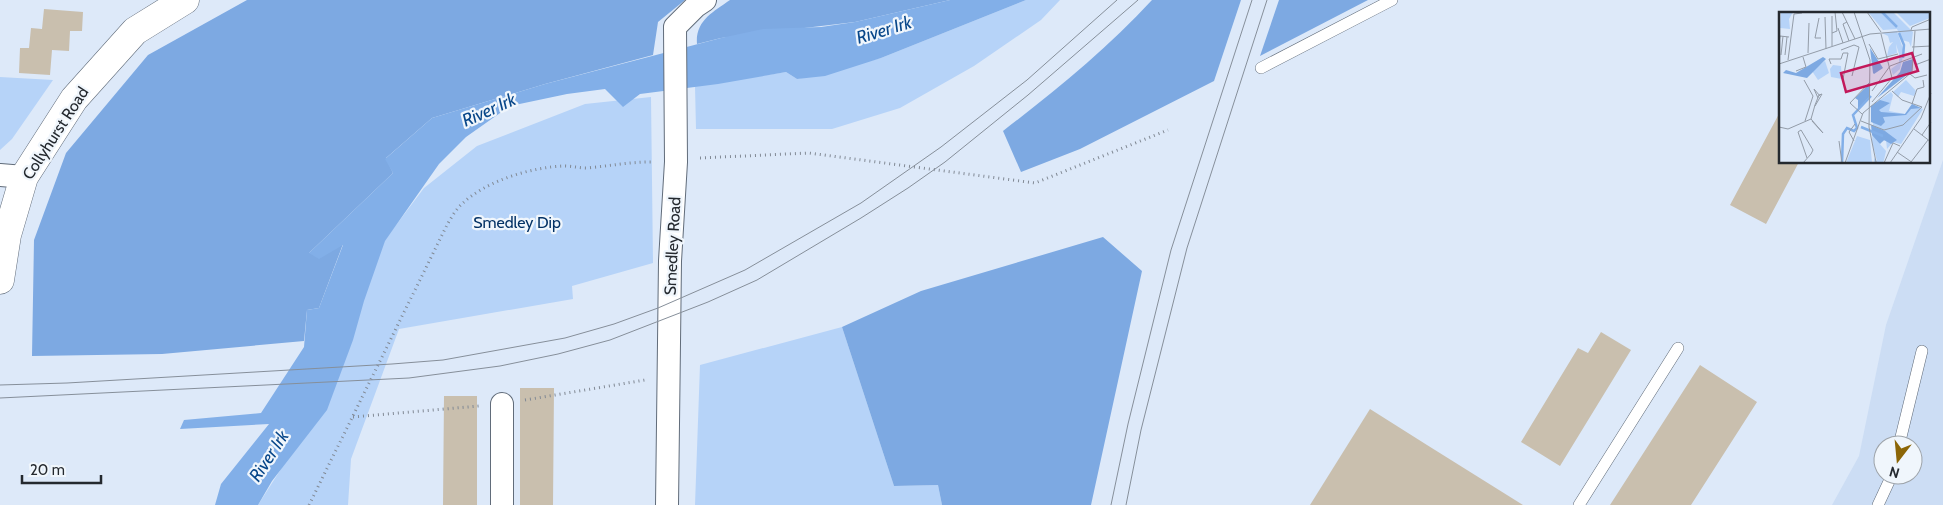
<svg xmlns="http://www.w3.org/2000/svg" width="1943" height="505" font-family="Cabin,sans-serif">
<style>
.built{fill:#ccddf4;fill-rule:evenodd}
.green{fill:#b6d3f8}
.forest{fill:#7da9e2}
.water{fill:#82afe8}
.building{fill:#c9bfae}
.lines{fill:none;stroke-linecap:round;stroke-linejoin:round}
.service-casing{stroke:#616c7a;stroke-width:12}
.minor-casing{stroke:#616c7a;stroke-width:24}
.tertiary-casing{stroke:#616c7a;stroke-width:29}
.path{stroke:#818994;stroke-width:3;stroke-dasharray:1 4;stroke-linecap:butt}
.service{stroke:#fff;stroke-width:11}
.minor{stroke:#fff;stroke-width:22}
.tertiary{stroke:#fff;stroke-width:28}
.tram{stroke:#868f9a;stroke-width:1}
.labels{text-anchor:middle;stroke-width:4.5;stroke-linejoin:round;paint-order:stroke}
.street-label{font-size:16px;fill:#24292f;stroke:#f0f6fc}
.park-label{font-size:16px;fill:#043265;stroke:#f0f6fc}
.water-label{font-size:18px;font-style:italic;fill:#074689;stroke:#f0f6fc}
.inset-river{fill:none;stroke:#82afe8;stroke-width:2.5}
.inset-road{fill:none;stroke:#939ca8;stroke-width:1}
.view{fill:#c2185b;fill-opacity:0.15;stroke:#c2185b;stroke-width:2.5}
.inset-edge{fill:none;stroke:#24292f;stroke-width:2.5}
</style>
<rect width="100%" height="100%" fill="#dde9f9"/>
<path class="built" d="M1943 160V505H1832L1859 456 1886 325ZM1883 445H1913V475H1883Z"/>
<path class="green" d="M1026 0H1060L1041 20 974 66 900 108 832 129H696L695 86 786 72 797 79 881 58Z
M0 77 53 80 12 139 0 150Z
M651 97 653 263 572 286 573 299 399 329 351 459 348 505H258L311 422 381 245 424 188 477 146 585 104Z
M842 327 894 486 938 485 942 505H695L700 365Z"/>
<path class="forest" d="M247 0H685L658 22 653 55 545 84 432 118 386 158 393 173 309 253 343 244 319 308 307 310 304 341 162 354 32 356 34 240 66 153 148 55Z
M730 0H950L855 22 721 38 697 44C695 21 713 12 730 0Z
M1152 0H1241L1214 81 1080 149 1021 172 1003 131C1056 90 1107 49 1152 0Z
M1279 0H1368L1260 56Z
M1103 237 1142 271 1091 505H942L938 485 894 486 842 327 921 291Z"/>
<path class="water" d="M950 0H1026L881 58 825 76 797 79 786 72 718 84 640 94 623 107 605 89 567 94 510 106 466 137 439 164 385 241 364 301 353 340 327 410 272 481 258 505H215L221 484 269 424 180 429 184 420 261 413 304 347 307 310 319 308 343 245 319 259 309 253 393 173 385 159 432 118 545 84 721 38 763 29 821 27 855 22Z"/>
<path class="building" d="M44 9 83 12 82 31H70L69 51 52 50 50 75 19 73 20 48H29L31 28 42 29Z
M1780 112V162H1799L1766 224 1730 205Z
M1601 332 1631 350 1560 466 1521 442 1578 348 1588 353Z
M1700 365 1757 402 1691 505H1610Z
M520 388H554L553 505H520Z
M444 396H477V505H443Z
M1370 409 1427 445 1523 505H1310Z"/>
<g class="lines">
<g class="service-casing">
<path id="service" d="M1261 68 1392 0
M1899 445 1922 351
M1579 505 1678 348
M1878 505 1892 475"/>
</g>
<g class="minor-casing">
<path id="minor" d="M0 175 24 177
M502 404V505
M667 505 670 261 676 162 675 27 696 6 705 0"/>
</g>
<g class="tertiary-casing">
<path id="tertiary" d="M0 280 7 235 24 177 74 99 135 31 185 0"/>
</g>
<path class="path" d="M700 158 809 153 1035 183 1168 130
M525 400 645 380
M353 417 479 406
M309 505 447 225C451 218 456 209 462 204 485 181 532 167 564 166 572 166 579 168 587 168 609 166 629 162 651 162"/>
<use href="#service" class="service"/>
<use href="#minor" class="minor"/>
<use href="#tertiary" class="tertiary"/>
<path class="tram" d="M0 385 67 383 392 364 443 360 565 338 614 324 658 308 745 270 861 203 941 147 1027 80 1117 0
M0 398 409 378 500 366 558 354 610 340 708 302 757 280 861 218 908 188 945 162 1028 95 1138 0
M1111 505 1128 424 1171 250 1252 0
M1126 505 1141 430 1187 248 1267 0"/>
</g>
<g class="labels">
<g class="street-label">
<text transform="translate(55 133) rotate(-57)" y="6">Collyhurst Road</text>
<text transform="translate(672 246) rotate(-87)" y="6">Smedley Road</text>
</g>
<g class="park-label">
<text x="517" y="228">Smedley Dip</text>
</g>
<g class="water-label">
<text transform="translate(884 30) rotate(-17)" y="6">River Irk</text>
<text transform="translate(489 110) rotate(-24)" y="6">River Irk</text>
<text transform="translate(269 456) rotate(-57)" y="6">River Irk</text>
</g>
</g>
<g transform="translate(1779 12)">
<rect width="151" height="151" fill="#dde9f9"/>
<path d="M2 0H14L10 7 11 17 1 16ZM89 0H114L134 20 132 35 130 30 123 28 118 17 104 18ZM117 0H151V6L131 14ZM118 19 125 40 121 57 114 63 112 57 120 51V42L117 32 118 41 108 44 110 35 114 30 111 31 109 24 103 21ZM46 49 50 61 39 68 33 59ZM54 53 62 54 63 67 52 65 51 57ZM127 68 137 79 135 84 122 80 119 85 114 80ZM112 80 114 83 110 99 126 102 133 92 144 97 122 132 114 130 108 137 107 128 100 131 107 139 105 148 104 151H95V146L98 149 93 130 95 92ZM78 124 91 128 93 151H67Z" fill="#b6d3f8"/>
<path d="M91 36 104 56 95 62 94 61ZM44 45 47 47 28 66 4 61 7 58 17 61ZM134 47 133 59 98 86 121 60 124 50ZM91 71V84L79 97V88L76 86ZM101 88 111 91 100 98 102 100 126 102 133 92 142 96 132 97 127 103 104 105 106 110 102 114 92 110V94ZM92 113 106 119 118 128 112 132 105 128 101 132 93 123Z" fill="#7da9e2"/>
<path class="inset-river" d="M103 0 118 15M120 21 125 33 124 46M82 115 104 124M63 151 64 122 68 116 75 119 78 116 74 103 92 84"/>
<path class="inset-road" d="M63 0 76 27M75 0 91 48 90 115 97 150M88 0 102 20M53 4V34M46 5 47 37M40 6 36 26H42M68 10 64 12 70 29M59 16 64 31M132 18 133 15 152 7M53 21 58 19 56 0M0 31 1 24 10 25M90 32 99 47 119 42M133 35 152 34M62 38 75 33 80 35 73 64M29 41 30 11M2 43 4 24M6 43 8 25M62 47 64 41H69L64 67M9 48 15 2 23 1M0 52 91 22 152 17M52 52 50 47H62M136 53 152 47M17 59 27 55 24 45M131 62 136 66 148 63M25 68 34 84 26 109M93 79 111 54 143 42M113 79 123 88 143 95M39 86 35 77 41 84M93 90 113 66 102 22M133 92 138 77 145 75 144 68M83 102 71 91 91 70M32 107 36 93 40 83 43 82 36 94M33 109 44 121M82 109 105 118 124 113 143 95M0 115 9 117 32 107 44 121M135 117 152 130M143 123 152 110M60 129 63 151M75 129 70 120 76 112M118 140 134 151M132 150 149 128M24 151 32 142 34 138 22 118 19 120 28 146M66 151 84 101 133 60 136 19M105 151 114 131 121 134M111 151 142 106 152 81"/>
<path class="view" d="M133 41 139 59 67 80 62 61Z"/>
<rect width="151" height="151" class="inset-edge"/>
</g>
<g transform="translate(1898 460) rotate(196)"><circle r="24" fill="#f0f6fc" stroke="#9ea4aa"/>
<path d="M0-4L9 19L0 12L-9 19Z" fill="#8c6607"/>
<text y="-8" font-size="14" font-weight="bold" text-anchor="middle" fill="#24292f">N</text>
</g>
<path d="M22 475v8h79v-8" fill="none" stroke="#24292f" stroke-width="2.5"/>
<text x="30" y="475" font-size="15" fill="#24292f" stroke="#f0f6fc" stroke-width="4" paint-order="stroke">20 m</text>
</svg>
